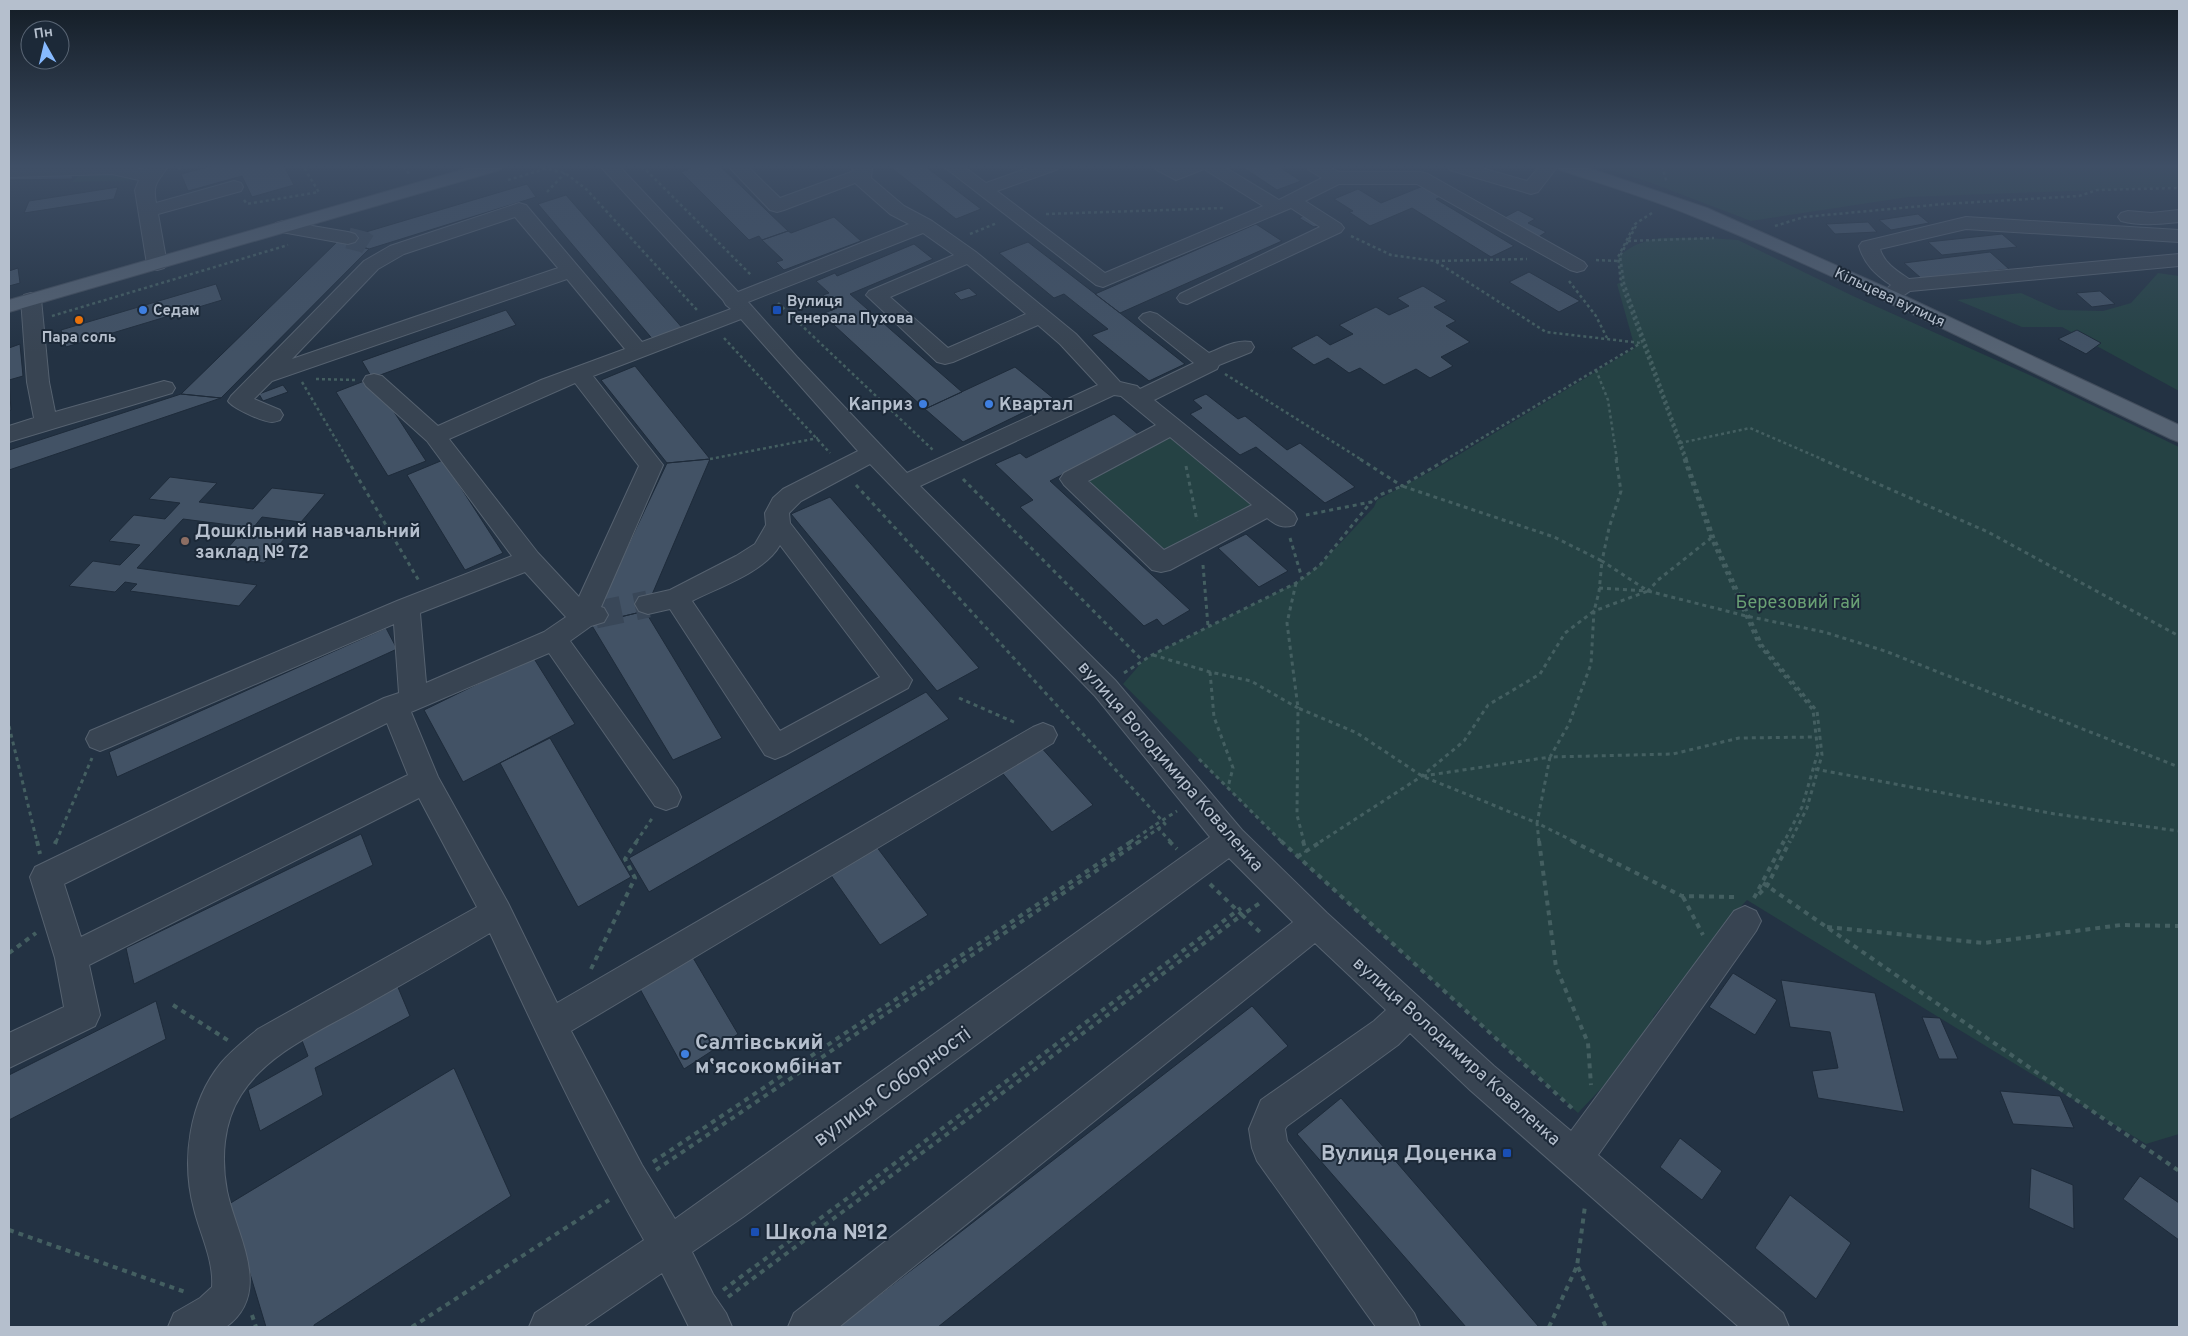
<svg xmlns="http://www.w3.org/2000/svg" width="2188" height="1336" font-family="Overpass,sans-serif">
<style>
.green{fill:#254244}
.building{fill:#425265;stroke:#1e2b3a}
.lines{fill:none;stroke-linecap:round;stroke-linejoin:round}
.minor-tunnel-far1{stroke:#394758;stroke-width:21;stroke-dasharray:21 11;stroke-linecap:butt}
.minor-tunnel{stroke:#394758;stroke-width:27;stroke-dasharray:27 14;stroke-linecap:butt}
.minor-casing{stroke:#566270;stroke-width:2}
.major-casing{stroke:#424d5c;stroke-width:2}
.path-far2{stroke:#445f61;stroke-width:2.5;stroke-dasharray:3 3;stroke-linecap:butt}
.path-far1{stroke:#445f61;stroke-width:3;stroke-dasharray:4 4;stroke-linecap:butt}
.path{stroke:#445f61;stroke-width:4;stroke-dasharray:5 5;stroke-linecap:butt}
.minor{fill:#384452;fill-rule:evenodd}
.major{fill:#566373;fill-rule:evenodd}
.shop-dot{fill:#3f7fe0;stroke:#1c2938;stroke-width:2}
.transit-dot{fill:#1a4fb4;stroke:#1c2938;stroke-width:2}
.food-dot{fill:#e8710a;stroke:#1c2938;stroke-width:2}
.education-dot{fill:#8d6e63;stroke:#1c2938;stroke-width:2}
.labels{text-anchor:middle;stroke-width:4;stroke-linejoin:round;paint-order:stroke}
.far-street-label{font-size:15px;fill:#b5bfcd;stroke:#1c2938}
.far-poi-label{font-size:15px;font-weight:bold;fill:#b5bfcd;stroke:#1c2938;text-anchor:start}
.poi-label{font-size:18px;font-weight:bold;fill:#b5bfcd;stroke:#1c2938;text-anchor:start}
.park-label{font-size:18px;fill:#69a074;stroke:#1c2938}
.street-label{font-size:18px;fill:#b5bfcd;stroke:#1c2938}
.near-poi-label{font-size:21px;font-weight:bold;fill:#b5bfcd;stroke:#1c2938;text-anchor:start}
.near-street-label{font-size:21px;fill:#b5bfcd;stroke:#1c2938}
</style>
<rect width="100%" height="100%" fill="#233243"/>
<path class="green" d="M89 166H153L139 180 72 182Z
M1597 166H2179V187L1908 197 1751 221 1649 182Z
M1708 238 1738 240 1853 296 2036 378 2179 447V1134L2146 1144 1747 900 1733 915 1653 1017 1661 1025 1578 1113 1297 857 1123 684 1143 661 1152 655 1296 583 1320 565 1374 507 1377 500 1437 468 1635 348 1617 284 1621 282 1618 257C1647 232 1672 239 1708 238Z
M2158 273 2179 276V391L2062 327H2022L1957 300 2021 293 2059 310 2103 311 2131 303Z
M1168 435 1254 503 1251 508 1170 549 1160 548 1087 485 1086 476Z"/>
<path class="building" d="M212 166H284L294 185 252 197 242 176 188 191 181 174Z
M689 166H720L788 231 762 240 759 236 749 240 681 172 691 168Z
M889 166H925L981 209 956 219Z
M1241 166H1278L1301 181 1277 190Z
M71 173 73 179 9 180V174Z
M527 184 536 197 369 249 339 240Z
M1423 186 1441 197 1436 199 1514 246 1491 257 1412 208 1370 226 1349 212 1353 211 1334 199 1358 189 1381 203Z
M118 187 114 199 24 213 29 201Z
M566 195 685 331 655 342 538 204Z
M1518 210 1535 219 1528 223 1546 232 1537 238 1503 218Z
M1308 214 1323 224 1314 227 1299 218Z
M1918 214 1929 223 1891 230 1879 220Z
M834 217 861 241 784 270 776 262 783 260 762 240 788 231 791 233Z
M1868 222 1877 232 1835 234 1826 224Z
M1256 224 1282 241 1120 313 1095 294Z
M2002 234 2017 247 1942 255 1928 242Z
M339 240 369 249 221 398 181 394Z
M1028 242 1120 313 1185 364 1149 381 1092 335 1108 329 1064 294 1054 298 999 253Z
M914 244 933 259 850 294 962 392 925 409 822 314 837 308 823 295 829 293 816 281 835 273 837 276Z
M1990 252 2009 269 1922 279 1904 263Z
M18 268 20 283 9 286V271Z
M1529 272 1580 301 1559 312 1509 282Z
M216 284 222 300 66 347 61 330Z
M1423 286 1447 301 1434 307 1456 321 1446 326 1470 342 1441 357 1453 366 1430 378 1416 369 1384 385 1360 368 1349 373 1328 358 1314 365 1291 348 1317 335 1330 345 1353 334 1339 325 1376 307 1389 315 1409 306 1397 298Z
M969 288 977 295 961 300 954 293Z
M2100 291 2115 304 2092 307 2076 293Z
M506 310 516 325 372 378 362 361Z
M2077 330 2101 343 2086 354 2058 339Z
M20 344 23 376 9 380 11 410 9 411V348Z
M635 366 710 459 667 463 601 380Z
M1015 367 1053 398 963 442 925 409Z
M372 378 426 461 388 476 336 392Z
M283 385 288 392 263 401 259 394Z
M181 394 221 398 9 470V450Z
M1206 394 1238 419 1245 416 1287 450 1300 443 1355 487 1325 503 1256 447 1240 455 1190 414 1202 408 1193 400Z
M1114 414 1139 435 1050 481 1190 610 1163 626 1157 619 1144 626 1020 507 1033 500 995 464 1020 453 1026 458Z
M710 459 645 611 591 624 667 463Z
M443 460 503 553 465 570 407 475Z
M170 477 217 483 199 502 253 509 272 488 325 494 301 522 262 517 249 533 285 538 264 563 220 557 246 527 183 519 137 568 257 585 239 606 130 591 137 584 125 582 115 592 69 586 93 561 120 565 140 545 109 541 134 515 165 519 180 503 149 499Z
M830 497 979 668 937 691 791 514Z
M1246 534 1288 571 1259 587 1218 548Z
M645 611 722 738 673 760 591 624Z
M386 628 397 649 117 777 109 752Z
M533 657 575 724 463 782 424 710Z
M926 692 949 719 649 892 629 858Z
M550 738 631 877 578 907 500 763Z
M1039 745 1093 805 1052 832 999 769Z
M361 834 373 865 134 984 126 948Z
M876 846 928 915 880 945 830 874Z
M692 956 738 1034 684 1069 640 989Z
M1733 973 1777 1000 1755 1035 1709 1007Z
M1781 980 1875 993 1904 1112 1818 1098 1812 1071 1838 1068 1830 1032 1790 1027Z
M397 985 410 1016 315 1068 323 1095 260 1131 248 1090 308 1056 301 1038Z
M156 1001 166 1039 9 1120V1075Z
M1252 1006 1288 1046 938 1327H838Z
M1922 1017 1940 1018 1958 1059H1939Z
M454 1068 511 1196 314 1325V1327H266L229 1204Z
M2000 1091 2060 1096 2074 1128 2013 1124Z
M1341 1098 1539 1327H1466L1297 1134Z
M1680 1138 1722 1171 1702 1200 1660 1167Z
M2031 1168 2073 1185 2074 1229 2029 1208Z
M2140 1176 2179 1203V1240L2123 1199Z
M1790 1195 1851 1243 1816 1299 1755 1248Z"/>
<g class="lines">
<path class="minor-tunnel-far1" d="M348 238 364 242 373 248"/>
<path class="minor-tunnel" d="M595 615 648 604"/>
<g class="minor-casing">
<path id="minor" d="M9 166H124L146 170 149 166H168C159 182 152 181 156 203L234 181 241 183 243 187 241 191 158 214 167 264 164 268 157 270 150 268 147 264 135 190 139 180 112 174 9 177Z
M600 166H619L738 292 909 224 890 214 855 183 784 210 777 212 770 210 728 166H747L780 198 854 171 850 166H870L872 169 871 178 904 206 932 221 976 252 1076 334 1120 382 1137 386 1140 389 1194 363 1143 322 1139 318 1143 314 1150 312 1157 314 1209 353C1222 348 1236 339 1251 342L1254 347 1251 352 1219 365 1217 369 1154 400 1294 513 1297 519 1294 525C1282 529 1276 525 1267 518L1170 570 1161 572 1152 570 1064 485 1060 479 1064 473 1156 425 1121 396 1114 395 920 486 1115 680 1242 830 1327 913 1494 1066 1571 1131 1734 911 1745 906 1756 911 1761 921 1756 931 1598 1155 1783 1313 1789 1327H1739L1470 1090 1410 1033 1398 1045 1287 1126 1285 1129 1287 1141 1414 1313 1420 1327H1376L1257 1161 1252 1148 1249 1129 1261 1100 1374 1021 1386 1010 1315 943 839 1327H788L794 1313 1293 922 1229 858 743 1217 692 1252 713 1294 726 1313 732 1327H689L662 1273 583 1327H529L535 1313 644 1240C587 1141 538 1037 490 933 448 958 405 983 362 1007 320 1031 267 1053 241 1095 223 1123 221 1159 227 1191 236 1235 274 1292 226 1327H168L174 1313 200 1298 212 1287C214 1260 200 1234 194 1209 181 1161 189 1102 221 1063 232 1050 245 1040 258 1029L477 907 419 798 89 965 100 1015 95 1026 9 1068V1033L64 1007 55 958 30 877 35 867 384 698 399 693 394 624 110 747 100 751 90 747 86 739 90 731 397 601 512 556 427 441 366 386 363 381 366 376 374 374 382 376 438 426 541 380 625 349 567 279 272 381 254 399 280 410 283 415 280 420C277 421 275 422 272 422 263 422 232 408 228 401L231 396 364 261 390 246 519 203 526 205 642 342 731 309 726 305 723 300ZM515 217 558 268 292 359 378 269 404 254ZM923 233 954 255 869 291 866 295 937 362 945 364 953 362 1038 325 1060 344 1098 385 907 473 797 357 748 302ZM967 264 1026 314 948 348 890 297ZM741 319 858 451 783 489 773 498 765 513 766 525 755 544 736 556 670 590 639 597 635 604 639 611 648 614 670 609 765 755 775 759 785 755 908 688 912 680 790 523 789 513 801 501 870 464 1095 696 1210 837 675 1219 642 1165 571 1031 1053 743 1057 735 1053 727 1043 723 1033 727 557 1003 508 903 438 777 411 712 549 653 655 806 666 810 677 806 681 797 677 788 570 641 591 626 604 622 608 615 604 608 601 607 663 465 593 376ZM575 383 639 466 579 597 538 553 449 439ZM1170 437 1252 505 1164 550 1088 481ZM780 545 880 677 780 731 692 601C719 587 765 572 780 545ZM525 572 566 617 544 632 426 683 420 613ZM387 723 408 775 81 937 64 884Z
M943 166H963L986 183 1034 166H1059L1056 170 997 191 1105 273 1263 206 1204 169 1176 180 1157 170 1154 166H1223L1279 200 1322 178 1309 170 1306 166H1327L1339 172H1421L1428 174 1584 262 1587 266 1584 270 1577 272 1570 270 1417 184H1339L1305 201 1341 224 1344 228 1341 232 1187 304 1180 302 1177 298 1180 294 1320 227 1291 208 1103 287 1096 285Z
M1447 166H1475L1527 181 1540 166H1558L1538 192 1531 194 1450 170Z
M2179 210V222C2159 224 2141 226 2121 221L2118 217 2121 213 2128 211 2151 213Z
M1966 217 2179 230V242L1966 229 1880 249C1884 263 1897 271 1909 279L2179 254V266L1910 291C1901 297 1894 302 1883 299L1880 295 1891 285C1876 275 1864 264 1859 246L1862 242Z
M283 221 348 232 355 234 358 238 355 242 348 244 276 231 273 227 276 223Z
M31 293 38 295 41 299 49 382 55 412 164 381 172 383 175 388 172 393 9 442V426L34 418 27 382 21 299 24 295Z"/>
</g>
<g class="major-casing">
<path id="major" d="M475 166H503L500 170 9 312V300Z
M1557 166H1583L1707 208 1896 292 2179 425V442L2171 439C2013 364 1857 283 1695 217 1651 199 1605 185 1560 170Z"/>
</g>
<path class="path-far2" d="M306 166H303L320 194
M404 166 409 174
M642 166 751 275
M1662 166 1667 183
M543 168 565 173 586 189 697 310
M178 169 191 166
M508 180 555 166
M547 192 565 173
M244 200 247 204 319 192
M1652 213 1635 224 1618 257 1621 283 1685 460
M1046 214 1225 208
M1636 226 1620 256 1624 283 1687 460
M1775 226 1804 217 1944 204 2079 196 2097 190 2179 188
M970 234 997 223
M1351 236 1391 255 1435 261 1546 332 1641 343
M1628 241 1714 238
M1596 260 1618 261
M1436 261 1527 259
M1569 281 1596 316 1607 338
M778 303 933 450
M52 316 288 245
M724 338 830 453
M1596 370 1608 400 1617 460
M1225 374 1362 460
M316 379 355 380
M302 382 348 460
M1680 443 1750 428 1824 460
M710 459 818 438
M1445 460 1641 343"/>
<path class="path-far1" d="M347 459 419 581
M1360 459 1402 486 1447 459
M1616 459 1621 491 1609 528 1602 561 1648 591 1746 616 1824 632 1885 651 2179 767
M1684 459 1711 538 1759 645 1813 710 1818 752 1802 807 1784 842
M1686 459 1714 538 1762 645 1817 711 1822 755 1807 808 1790 842
M1821 459 1988 532 2179 636
M1186 466 1197 521
M963 479 1143 661
M856 485 1165 824 1139 842
M1290 538 1302 578
M1203 565 1208 626
M1296 583 1287 623 1298 708 1357 733 1422 776 1537 823 1550 757 1673 754 1739 738 1816 737
M1599 588 1648 591 1658 580 1711 538
M1153 655 1210 672 1251 681 1298 708 1297 815 1304 842
M1210 672 1214 717 1233 768 1228 787
M1124 673 1152 655 1296 583 1320 565 1371 502 1306 515
M959 698 1016 723
M9 726 37 842
M1199 759 1282 842
M1815 769 2055 814 2179 831
M1423 776 1550 757 1569 724 1591 664 1594 611 1648 591
M56 842 92 758
M636 842 653 817
M1130 842 1155 825
M1171 842 1155 825 1177 811
M1320 842 1422 776 1464 741 1488 705 1540 674 1565 633 1594 611 1599 592 1602 561 1554 537 1402 486 1382 494 1371 502
M1539 842 1537 823 1575 842"/>
<path class="path" d="M37 841 40 854
M1169 841 1177 849
M1281 841 1574 1110
M1303 841 1306 852
M1539 841 1556 967 1588 1043 1591 1085
M1572 841 1682 896 1735 897
M55 844 56 841
M1297 857 1322 841
M1763 883 2179 1171
M1210 884 1242 915 1260 903
M1759 894 1767 886 1790 841
M1683 897 1703 935
M1754 898 1784 841
M1827 927 1984 943 2121 925 2179 926
M9 953 36 933
M591 969 635 878 625 859 637 841
M173 1005 229 1041
M653 1162 1132 841
M656 1170 1140 841
M9 1230 188 1293
M1578 1267 1606 1327
M723 1290 1241 908
M728 1297 1242 915 1261 933
M252 1315 256 1327
M412 1327 609 1200
M1549 1327 1577 1266 1585 1206"/>
<use href="#minor" class="minor"/>
<use href="#major" class="major"/>
</g>
<linearGradient id="sky" x2="0" y2="1"><stop stop-color="#131c25"/><stop offset="0.47" stop-color="#3f4f66"/><stop offset="1" stop-color="#3f4f66" stop-opacity="0"/></linearGradient>
<rect width="2188" height="353" fill="url(#sky)"/>
<g class="shop-dot">
<circle cx="143" cy="310" r="5"/>
<circle cx="923" cy="404" r="5"/>
<circle cx="989" cy="404" r="5"/>
<circle cx="685" cy="1054" r="5"/>
</g>
<g class="transit-dot">
<rect x="772" y="305" width="10" height="10" rx="2.5"/>
<rect x="1502" y="1148" width="10" height="10" rx="2.5"/>
<rect x="750" y="1227" width="10" height="10" rx="2.5"/>
</g>
<circle class="food-dot" cx="79" cy="320" r="5"/>
<circle class="education-dot" cx="185" cy="541" r="5"/>
<g class="labels">
<g class="far-street-label">
<text transform="translate(1890 297) rotate(25)" y="5">Кільцева вулиця</text>
</g>
<g class="far-poi-label">
<text x="787" y="306">Вулиця<tspan x="787" dy="17">Генерала Пухова</tspan></text>
<text x="153" y="315">Седам</text>
<text x="79" y="342" text-anchor="middle">Пара соль</text>
</g>
<g class="poi-label">
<text x="913" y="410" text-anchor="end">Каприз</text>
<text x="999" y="410">Квартал</text>
<text x="195" y="537">Дошкільний навчальний<tspan x="195" dy="21">заклад № 72</tspan></text>
</g>
<g class="park-label">
<text x="1798" y="608">Березовий гай</text>
</g>
<g class="street-label">
<text transform="translate(1171 766) rotate(49)" y="6">вулиця Володимира Коваленка</text>
<text transform="translate(1457 1051) rotate(42)" y="6">вулиця Володимира Коваленка</text>
</g>
<g class="near-poi-label">
<text x="695" y="1049">Салтівський<tspan x="695" dy="24">мʼясокомбінат</tspan></text>
<text x="1497" y="1160" text-anchor="end">Вулиця Доценка</text>
<text x="765" y="1239">Школа №12</text>
</g>
<g class="near-street-label">
<text transform="translate(892 1086) rotate(-36)" y="7">вулиця Соборності</text>
</g>
</g>
<rect width="2188" height="1336" fill="none" stroke="#b5bfcd" stroke-width="20"/>
<g transform="translate(45 45) rotate(352)"><circle r="24" fill="#1c2938" stroke="#596574"/>
<path d="M0-4L9 19L0 12L-9 19Z" fill="#87baff"/>
<text y="-8" font-size="14" font-weight="bold" text-anchor="middle" fill="#b5bfcd">Пн</text>
</g>
</svg>
